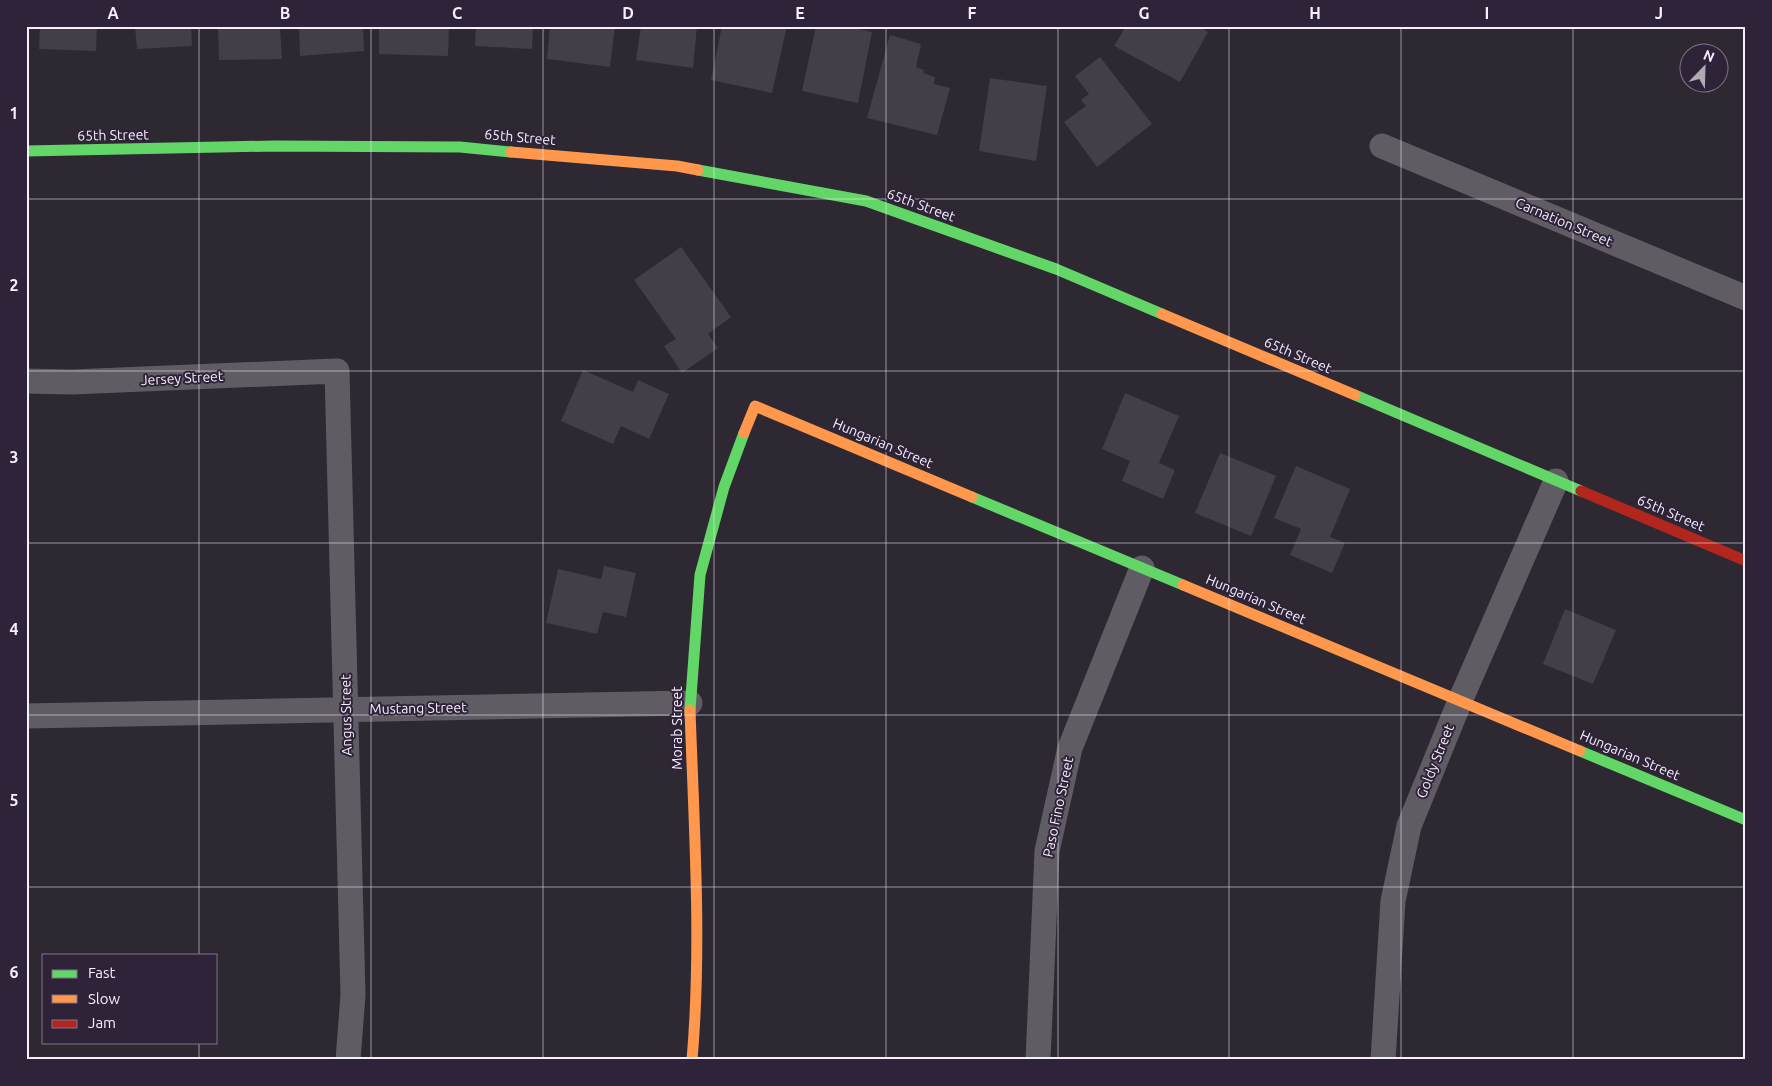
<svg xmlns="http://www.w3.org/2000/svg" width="1772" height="1086" font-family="Ubuntu,sans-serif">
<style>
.building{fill:#433e48}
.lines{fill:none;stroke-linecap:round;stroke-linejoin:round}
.street{stroke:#605c64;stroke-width:25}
.fast{stroke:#63d668;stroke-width:11}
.slow{stroke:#ff974d;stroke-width:11}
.jam{stroke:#b3261e;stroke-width:11}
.grid{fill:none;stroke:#f6effd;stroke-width:1;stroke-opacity:0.55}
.labels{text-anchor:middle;stroke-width:4;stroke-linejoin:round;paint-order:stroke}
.street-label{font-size:14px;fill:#f6effd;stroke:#2e2338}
.neatline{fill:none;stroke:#f6effd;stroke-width:2}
.grid-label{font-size:16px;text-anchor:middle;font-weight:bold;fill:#f6effd}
</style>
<rect width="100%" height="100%" fill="#2e2833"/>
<path class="building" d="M40 26H97L96 51 39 49Z
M135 26H191L192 46 137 49Z
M218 26H280L282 59 219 60Z
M299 26H363L364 51 300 56Z
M379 26H449L448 56 379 54Z
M476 26H533L532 49 475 46Z
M550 26H615L610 67 547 59Z
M641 26H697L693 68 636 60Z
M722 26H745L750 28 751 26H787L772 93 711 80Z
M816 26H847L872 32 858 103 802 91Z
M1126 26H1198L1208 32 1180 82 1114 46Z
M890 35 921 44 916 67 924 70 923 73 935 77 934 84 950 88 937 135 867 118Z
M1100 57 1152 124 1097 167 1064 122 1086 106 1081 100 1089 94 1075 76Z
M990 78 1047 86 1036 161 979 151Z
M681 247 731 317 708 334 718 348 682 373 664 346 676 339 634 280Z
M583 370 633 392 638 380 669 394 649 439 621 426 613 444 561 421Z
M1125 393 1179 416 1159 463 1175 470 1163 499 1122 481 1130 461 1102 449Z
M1220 453 1276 476 1251 536 1195 513Z
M1296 466 1350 489 1330 537 1345 543 1332 573 1290 555 1301 529 1274 518Z
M604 566 636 573 626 617 603 612 597 634 546 623 558 569 601 579Z
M1565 609 1616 630 1593 684 1543 664Z"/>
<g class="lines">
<path class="street" d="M1382 146 1746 298
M26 381 72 382 337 371 353 995 348 1060
M26 716 690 703
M1038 1060 1047 851 1070 748 1142 568
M1383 1060 1393 901 1409 826 1460 701 1556 481"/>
<path class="fast" d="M26 151 274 146 460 147 511 152
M698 170 866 201 1056 269 1162 314
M1355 395 1581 491
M972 497 1183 585
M690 710 700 575 724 487 744 433
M1580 751 1746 820"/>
<path class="slow" d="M511 152 677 166 698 170
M1162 314 1355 395
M744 433 755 406 972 497
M1183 585 1580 751
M690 710C694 827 702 944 692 1060"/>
<path class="jam" d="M1581 491 1746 561"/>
</g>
<path class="grid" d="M199 26V955M371 26V1060M543 26V1060M714 26V1060M886 26V1060M1058 26V1060M1229 26V1060M1401 26V1060M1573 26V1060M26 199H1746M26 371H1746M26 543H1746M26 715H1746M26 887H1746M199 1042V1060"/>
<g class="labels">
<g class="street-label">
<text transform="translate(113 135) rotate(-1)" y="5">65th Street</text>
<text transform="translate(520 137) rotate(5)" y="5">65th Street</text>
<text transform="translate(921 205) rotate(20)" y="5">65th Street</text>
<text transform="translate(1564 222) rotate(23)" y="5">Carnation Street</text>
<text transform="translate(1298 355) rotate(23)" y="5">65th Street</text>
<text transform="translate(182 378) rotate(-3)" y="5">Jersey Street</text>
<text transform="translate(883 443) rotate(23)" y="5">Hungarian Street</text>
<text transform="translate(1671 513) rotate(23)" y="5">65th Street</text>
<text transform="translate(1256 599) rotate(23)" y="5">Hungarian Street</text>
<text transform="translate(418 708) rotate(-1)" y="5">Mustang Street</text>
<text transform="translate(346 715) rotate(-91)" y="5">Angus Street</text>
<text transform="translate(677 728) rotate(-90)" y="5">Morab Street</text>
<text transform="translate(1630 755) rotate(23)" y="5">Hungarian Street</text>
<text transform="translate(1435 761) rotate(-68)" y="5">Goldy Street</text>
<text transform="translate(1058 807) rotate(-78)" y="5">Paso Fino Street</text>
</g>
</g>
<rect width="1772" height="1086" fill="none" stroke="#2e2338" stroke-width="55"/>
<rect x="42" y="954" width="175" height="90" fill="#2e2338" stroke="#7e7587"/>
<rect x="52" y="970" width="25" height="8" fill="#63d668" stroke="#7e7587"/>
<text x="88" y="978" font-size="15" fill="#f6effd">Fast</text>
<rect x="52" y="995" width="25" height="8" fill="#ff974d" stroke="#7e7587"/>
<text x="88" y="1004" font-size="15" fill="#f6effd">Slow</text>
<rect x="52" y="1020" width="25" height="8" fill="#b3261e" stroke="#7e7587"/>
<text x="88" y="1028" font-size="15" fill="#f6effd">Jam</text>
<g transform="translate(1704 68) rotate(23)"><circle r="24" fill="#2e2338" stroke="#7e7587"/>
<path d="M0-4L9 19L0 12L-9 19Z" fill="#b0a9b6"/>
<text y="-8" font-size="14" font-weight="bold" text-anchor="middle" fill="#f6effd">N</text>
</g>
<rect x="28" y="28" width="1716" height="1030" class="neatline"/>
<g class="grid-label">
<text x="113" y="19">A</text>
<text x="285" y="19">B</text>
<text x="457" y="19">C</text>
<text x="628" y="19">D</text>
<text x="800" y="19">E</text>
<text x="972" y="19">F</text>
<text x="1144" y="19">G</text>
<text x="1315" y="19">H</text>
<text x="1487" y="19">I</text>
<text x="1659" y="19">J</text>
<text x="14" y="119">1</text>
<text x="14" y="291">2</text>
<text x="14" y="463">3</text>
<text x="14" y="635">4</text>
<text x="14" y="806">5</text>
<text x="14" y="978">6</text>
</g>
</svg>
